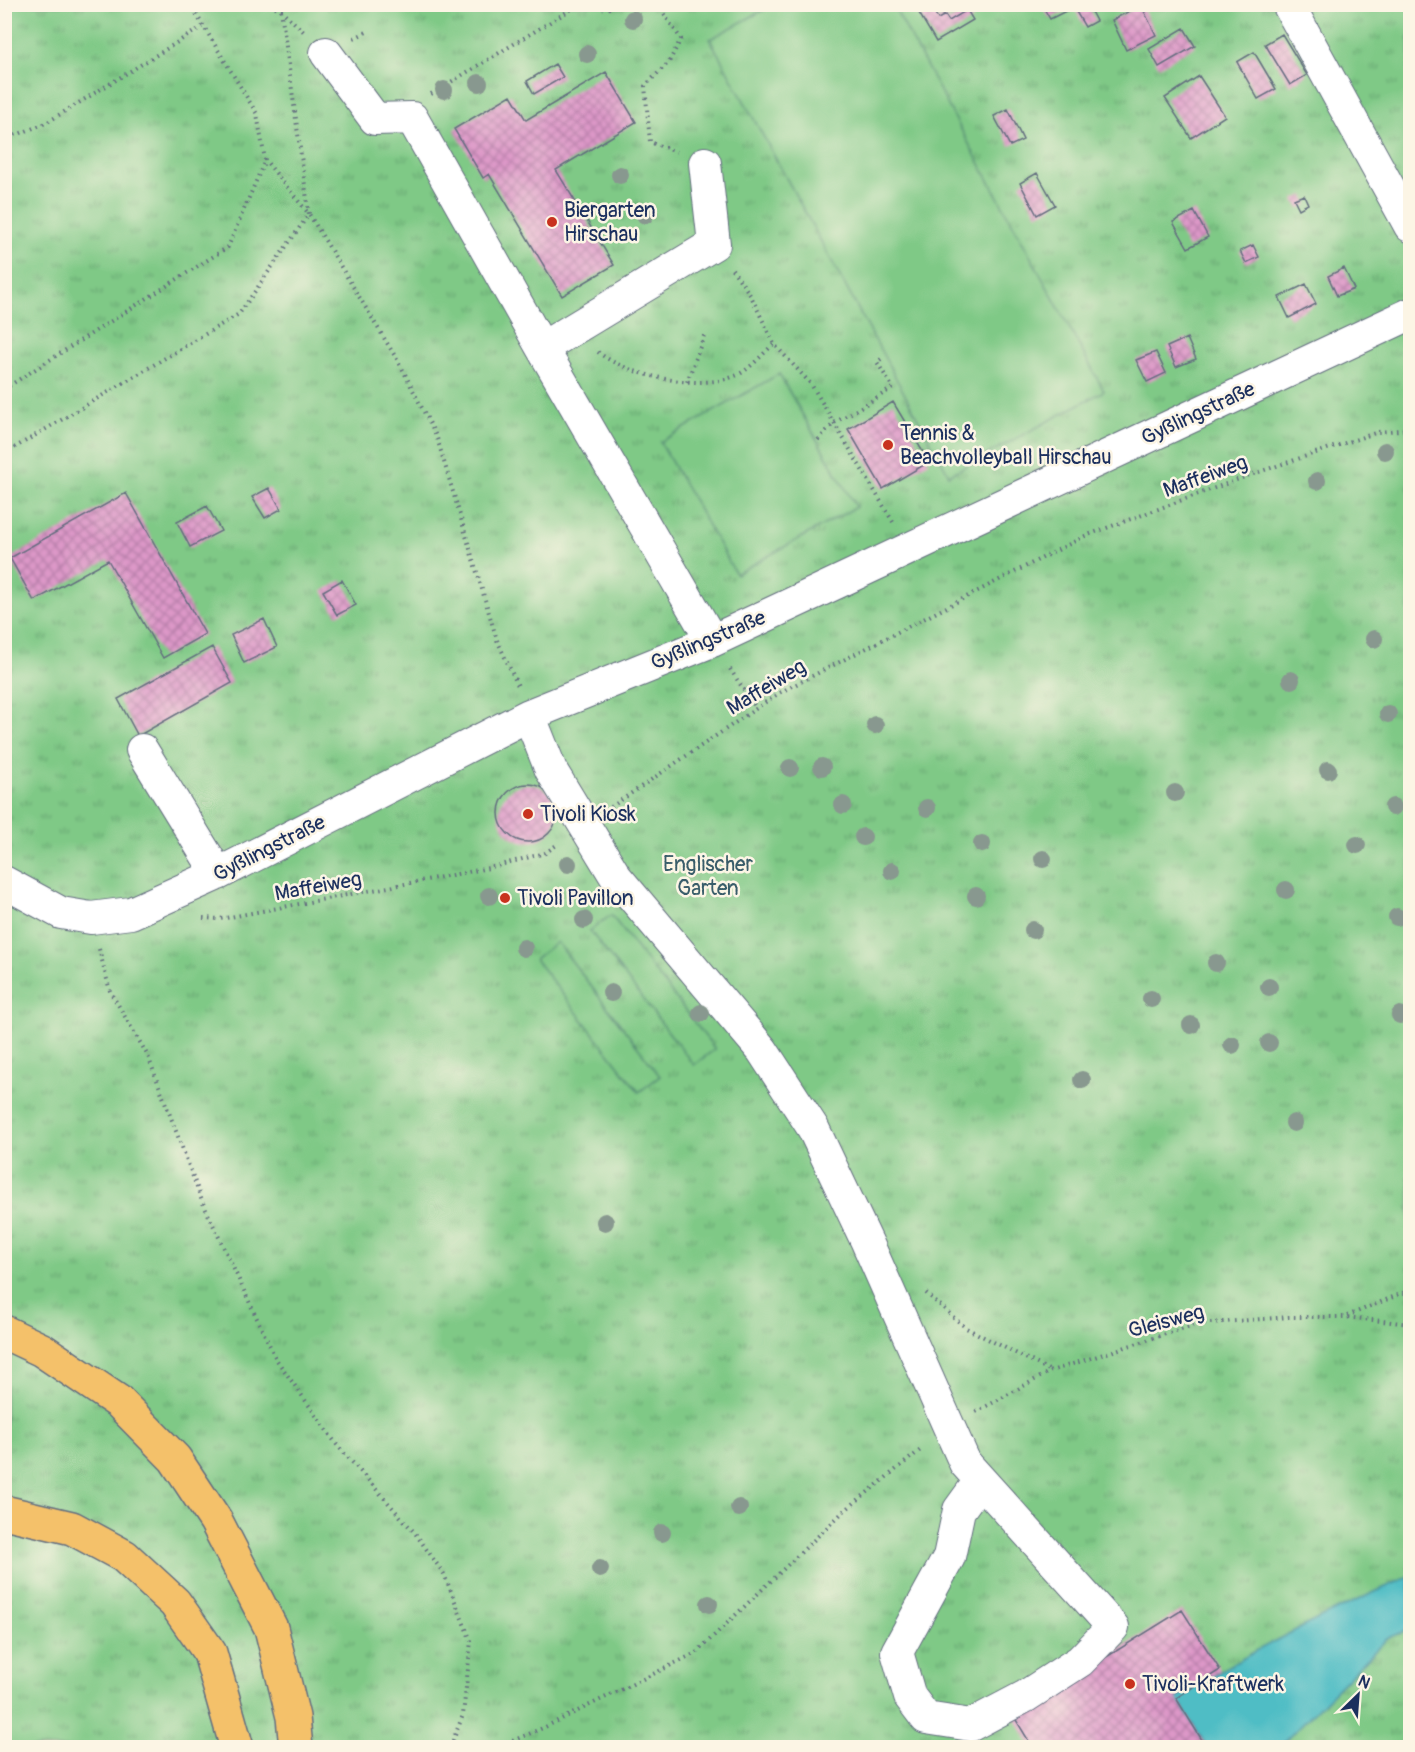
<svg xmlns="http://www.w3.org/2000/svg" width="1415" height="1752" font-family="Pangolin,sans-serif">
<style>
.park{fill:url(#park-tufts);stroke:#4d7c72;stroke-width:1.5}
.pitch{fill:#7fc986;stroke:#4d7c72;stroke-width:1.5}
.water{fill:#4fbdc5;stroke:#357692;stroke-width:1.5}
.building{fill:url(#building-cross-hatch)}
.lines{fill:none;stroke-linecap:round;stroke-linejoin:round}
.minor-casing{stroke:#636d7f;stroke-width:34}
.highway-casing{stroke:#636d7f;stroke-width:36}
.path{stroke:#636d7f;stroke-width:4;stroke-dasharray:1.5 4.5;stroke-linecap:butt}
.minor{stroke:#fff;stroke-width:32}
.highway{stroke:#f4c16b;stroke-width:33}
.tree{fill:#88988f}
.poi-dot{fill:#c8321e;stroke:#fcf5e5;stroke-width:2}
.labels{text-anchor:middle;stroke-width:5;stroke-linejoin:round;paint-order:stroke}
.poi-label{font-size:21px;fill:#1b2f5e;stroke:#fcf5e5;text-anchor:start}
.street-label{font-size:21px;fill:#1b2f5e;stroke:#fcf5e5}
.park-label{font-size:21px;fill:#395d6a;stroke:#fcf5e5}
</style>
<defs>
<pattern id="park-tufts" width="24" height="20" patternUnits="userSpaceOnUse" patternTransform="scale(1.5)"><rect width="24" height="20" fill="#7fc986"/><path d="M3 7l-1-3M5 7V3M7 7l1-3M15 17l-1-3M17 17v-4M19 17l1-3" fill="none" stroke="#67a471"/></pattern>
<pattern id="building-cross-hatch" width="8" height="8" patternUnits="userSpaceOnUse" patternTransform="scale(1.5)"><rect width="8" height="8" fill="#dd98c8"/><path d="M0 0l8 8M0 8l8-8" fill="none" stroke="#b27ca6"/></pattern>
</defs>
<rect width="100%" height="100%" fill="#fcf5e5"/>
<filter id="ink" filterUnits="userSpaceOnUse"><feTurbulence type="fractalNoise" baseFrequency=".0167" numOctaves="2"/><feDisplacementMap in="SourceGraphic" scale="12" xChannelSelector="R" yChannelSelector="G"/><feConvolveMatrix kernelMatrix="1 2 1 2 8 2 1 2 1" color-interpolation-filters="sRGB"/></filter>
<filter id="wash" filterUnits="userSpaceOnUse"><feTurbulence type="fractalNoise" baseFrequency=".008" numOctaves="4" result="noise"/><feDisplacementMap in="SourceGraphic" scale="24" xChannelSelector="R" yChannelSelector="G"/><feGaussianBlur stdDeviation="1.35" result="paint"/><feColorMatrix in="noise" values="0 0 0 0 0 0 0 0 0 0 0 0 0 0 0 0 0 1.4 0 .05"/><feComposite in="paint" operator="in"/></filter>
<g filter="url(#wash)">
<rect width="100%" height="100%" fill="#e8e0bc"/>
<path class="park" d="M5 5H1410V1747L5 1748Z"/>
<path class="pitch" d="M773 5H893L1104 391 949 475 710 39Z
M779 374 856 507 736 574 660 442Z
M611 915 715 1049 694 1065 590 931Z
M557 942 660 1076 639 1092 535 959Z"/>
<path class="water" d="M1410 1576V1629L1387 1639 1279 1747H1207L1176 1698C1251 1650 1330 1612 1410 1576Z"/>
<g id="blocks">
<path class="building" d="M917 4H930L938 19 945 15 949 21 967 10 973 20 936 42 919 13 926 9 920 11Z
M1087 4 1096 21 1085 27 1075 10Z
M1042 5H1064L1068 10 1050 19Z
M1141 5 1156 35 1126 50 1112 20Z
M1184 28 1195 46 1159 67 1149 49Z
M1282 34 1307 75 1290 85 1265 44Z
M1254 52 1276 89 1258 99 1237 62Z
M555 64 563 77 534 94 527 81Z
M606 72 636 122 556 170 614 265 562 296 489 174 483 178 454 129 511 95 526 120Z
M1199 76 1225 116 1191 138 1165 98Z
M1008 109 1023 140 1010 146 994 116Z
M1037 173 1055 205 1037 215 1020 183Z
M1304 195 1308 204 1299 209 1294 199Z
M1194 211 1208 237 1188 248 1173 222Z
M1253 245 1259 257 1246 263 1240 251Z
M1344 268 1354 289 1337 296 1328 276Z
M1306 284 1316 304 1289 318 1279 297Z
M1187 338 1196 359 1176 367 1167 347Z
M1156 352 1166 373 1147 382 1136 360Z
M893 402 929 462 883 489 848 429Z
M269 488 281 509 265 518 252 497Z
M126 493 205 634 163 658 108 560 34 601 10 558Z
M207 506 221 531 190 547 177 522Z
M342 580 356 605 337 615 323 591Z
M264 619 277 647 244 663 231 635Z
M212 647 232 683 138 736 118 699Z
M499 813a29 29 0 1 1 58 0a29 29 0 1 1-58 0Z
M1182 1610 1220 1670 1176 1698 1207 1748H1033L1013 1715Z"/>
</g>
</g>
<g filter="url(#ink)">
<use href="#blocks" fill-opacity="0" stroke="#636d7f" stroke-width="1.5"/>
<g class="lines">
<g class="minor-casing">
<path id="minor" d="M1288 4 1410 226
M326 53 375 119 412 118 542 348 712 641
M542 348 714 244 705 163
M529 715 551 770 616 877 762 1050 813 1128 867 1242 965 1463 1113 1627 1080 1661 1026 1696 971 1725 926 1718 910 1697 897 1652 949 1557 959 1510 980 1481
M142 750 218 874
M4 882 61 913 91 918 131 913 218 874 529 715 712 641 1410 314"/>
</g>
<g class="highway-casing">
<path id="highway" d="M4 1332 42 1350 119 1402 175 1459 216 1521 271 1628 293 1717 296 1748
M4 1512 72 1528 124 1556 175 1603 210 1653 237 1748"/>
</g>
<path class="path" d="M190 4 257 114 265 160 309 214 401 366 437 438 497 640 518 686
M270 4 281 10 304 32
M585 4 606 9 621 4
M657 4 681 39 669 62 645 86 650 142 676 152
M354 38 369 31
M431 94 580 4
M4 140 46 123 202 27
M732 269 751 296 774 344
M598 352C627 376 700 391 735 376 749 371 763 353 774 344L811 384 893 522
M687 382 705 333
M4 389 228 247 265 160
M818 440 834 423 893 388 877 362 884 357
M4 454 239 314 309 214 281 10 284 4
M730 669 756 708
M611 807 779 693 1085 536 1250 475 1378 432 1410 429
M203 918 220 919 489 868 545 853 558 844
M99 949 110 991 148 1056 202 1201 276 1359 337 1445 415 1533 444 1574 471 1641 463 1715 450 1748
M926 1293 966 1328 1051 1371
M1347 1316 1410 1290
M976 1412 1051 1371 1197 1324 1289 1317H1345L1410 1324
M496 1748 545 1727 696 1653 843 1512 923 1448"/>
<use href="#minor" class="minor"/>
<use href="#highway" class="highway"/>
</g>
<g class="tree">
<circle cx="633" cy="19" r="9"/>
<circle cx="587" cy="54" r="9"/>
<circle cx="479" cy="83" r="9"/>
<circle cx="444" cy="90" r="9"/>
<circle cx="620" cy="175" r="9"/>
<circle cx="645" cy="215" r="9"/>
<circle cx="1385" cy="451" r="9"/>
<circle cx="1317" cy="481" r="9"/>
<circle cx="1374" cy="639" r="9"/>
<circle cx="1291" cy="680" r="9"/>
<circle cx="1388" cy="714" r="9"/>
<circle cx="875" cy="725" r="9"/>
<circle cx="822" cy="767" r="9"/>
<circle cx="790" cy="768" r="9"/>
<circle cx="1328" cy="770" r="9"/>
<circle cx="1175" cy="793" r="9"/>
<circle cx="843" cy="805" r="9"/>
<circle cx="1393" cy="807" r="9"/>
<circle cx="927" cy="808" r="9"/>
<circle cx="863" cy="837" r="9"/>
<circle cx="982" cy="844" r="9"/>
<circle cx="1357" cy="845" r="9"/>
<circle cx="1043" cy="859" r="9"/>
<circle cx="568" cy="864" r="9"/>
<circle cx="892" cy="871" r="9"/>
<circle cx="1286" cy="890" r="9"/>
<circle cx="489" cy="896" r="9"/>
<circle cx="976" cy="896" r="9"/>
<circle cx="1397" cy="917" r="9"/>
<circle cx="584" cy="920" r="9"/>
<circle cx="1033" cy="930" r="9"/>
<circle cx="524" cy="948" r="9"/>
<circle cx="1216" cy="963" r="9"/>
<circle cx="1269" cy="987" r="9"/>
<circle cx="611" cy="993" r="9"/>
<circle cx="1151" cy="999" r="9"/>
<circle cx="701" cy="1013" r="9"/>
<circle cx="1400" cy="1015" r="9"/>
<circle cx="1191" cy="1025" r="9"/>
<circle cx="1269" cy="1043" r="9"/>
<circle cx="1232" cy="1045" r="9"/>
<circle cx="1082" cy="1080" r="9"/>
<circle cx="1294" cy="1123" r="9"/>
<circle cx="605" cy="1222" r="9"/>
<circle cx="739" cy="1508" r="9"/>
<circle cx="662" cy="1533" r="9"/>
<circle cx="600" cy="1569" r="9"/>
<circle cx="709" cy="1604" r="9"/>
</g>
</g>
<g class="poi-dot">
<circle cx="552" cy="222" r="6"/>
<circle cx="888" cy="445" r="6"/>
<circle cx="528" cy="814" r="6"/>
<circle cx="505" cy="898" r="6"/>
<circle cx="1130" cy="1684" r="6"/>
</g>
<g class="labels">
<g class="poi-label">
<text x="564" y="217">Biergarten<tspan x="564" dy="24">Hirschau</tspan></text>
<text x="900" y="440">Tennis &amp;<tspan x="900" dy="24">Beachvolleyball Hirschau</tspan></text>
<text x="540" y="821">Tivoli Kiosk</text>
<text x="517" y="905">Tivoli Pavillon</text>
<text x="1142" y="1691">Tivoli-Kraftwerk</text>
</g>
<g class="street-label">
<text transform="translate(1198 413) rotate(-25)" y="7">Gyßlingstraße</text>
<text transform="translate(1205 476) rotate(-20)" y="7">Maffeiweg</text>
<text transform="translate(708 640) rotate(-23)" y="7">Gyßlingstraße</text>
<text transform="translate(766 687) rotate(-31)" y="7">Maffeiweg</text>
<text transform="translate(269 848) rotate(-27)" y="7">Gyßlingstraße</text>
<text transform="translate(318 886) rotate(-10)" y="7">Maffeiweg</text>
<text transform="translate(1166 1321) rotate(-15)" y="7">Gleisweg</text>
</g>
<g class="park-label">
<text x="708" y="871">Englischer<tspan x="708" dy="24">Garten</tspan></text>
</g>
</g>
<rect width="1415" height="1752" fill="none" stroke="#fcf5e5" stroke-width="24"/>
<g transform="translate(1358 1695) rotate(25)" stroke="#fcf5e5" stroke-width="4.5" paint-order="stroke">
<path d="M0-4.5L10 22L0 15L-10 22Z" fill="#1b2f5e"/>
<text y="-9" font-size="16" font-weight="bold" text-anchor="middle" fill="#1b2f5e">N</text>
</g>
</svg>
